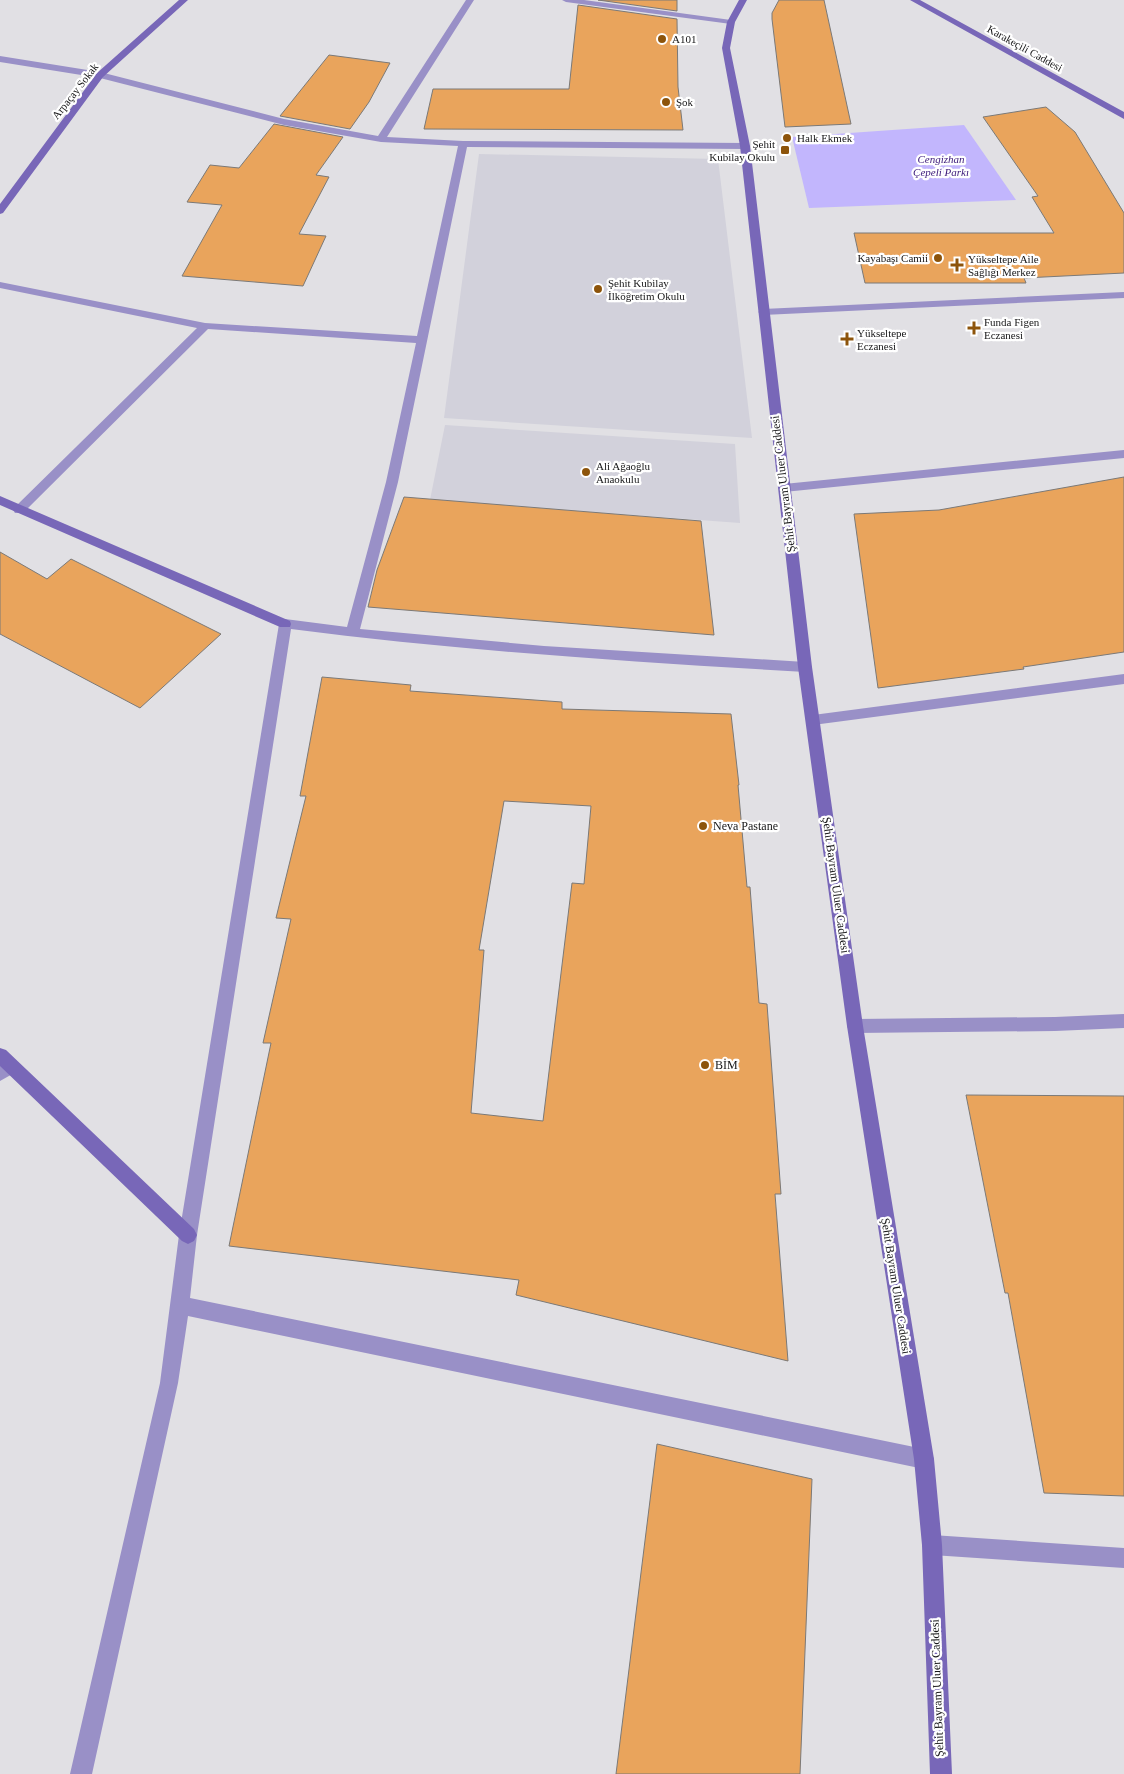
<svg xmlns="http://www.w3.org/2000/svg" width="1124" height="1774" font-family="Georgia,serif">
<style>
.built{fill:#d2d1db}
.green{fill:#c2b6fd}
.building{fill:#e9a45c;stroke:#7b7977;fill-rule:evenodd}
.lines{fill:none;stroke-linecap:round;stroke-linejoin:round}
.street{fill:#9990c7;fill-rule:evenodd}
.secondary{fill:#7867b8;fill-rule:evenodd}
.poi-dot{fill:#8d540b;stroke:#fff;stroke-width:2}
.labels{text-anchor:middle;stroke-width:4.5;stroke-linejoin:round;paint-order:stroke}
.far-poi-label{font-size:11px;fill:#161617;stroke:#fff;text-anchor:start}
.far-street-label{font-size:11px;fill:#161617;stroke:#fff}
.far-park-label{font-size:11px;font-style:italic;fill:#3a1879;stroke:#fff}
.street-label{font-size:12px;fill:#161617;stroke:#fff}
.poi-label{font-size:12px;fill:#161617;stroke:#fff;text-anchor:start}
</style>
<rect width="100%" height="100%" fill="#e1e0e4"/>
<path class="built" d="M479 154 718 159 752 438 444 418Z
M445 425 735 444 740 523 430 500Z"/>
<path class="green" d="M964 125 1016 200 809 208 792 137Z"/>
<path class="building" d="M598 0H677V11Z
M779 0H824L851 124 785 127 772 19V13Z
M578 5 677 19 678 87 683 130 424 129 433 89H569Z
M329 55 390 63 369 102 350 129 280 116Z
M1046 107 1075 132 1124 213V273L1024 278 1026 283H865L854 233H1054L1032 197 1038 196 983 117Z
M274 124 343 137 316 175 329 177 299 234 326 236 303 286 182 276 222 205 187 202 210 165 239 168Z
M1124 477V652L1023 667 1024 669 878 688 854 514 939 510Z
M404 497 701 521 714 635 368 607 377 570Z
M0 552 47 579 71 559 221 634 140 708 0 634Z
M322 677 411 685 410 691 562 702V709L731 714 739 785H738L747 887H750L759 1003 767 1004 781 1194H775L788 1361 516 1295 519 1280 229 1246 271 1043H263L291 919 276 918 306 796H300ZM504 801 591 806 584 884 572 883 543 1121 471 1113 484 950H479Z
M966 1095 1124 1096V1496L1044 1493 1008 1293H1005Z
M657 1444 812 1479 800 1774H616Z"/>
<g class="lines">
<path class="street" d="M466 0H474L387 137 463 141 745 143 750 146 745 149 467 147 398 482 360 629 544 646 805 662 810 664 812 667 810 670 805 672C633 662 461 651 291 629L197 1235 190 1298 924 1449 931 1452 934 1459 931 1466 924 1469 188 1316 178 1383 92 1774H70L160 1383 179 1235 279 624 280 621 285 619 347 627 386 482 416 343 208 329 23 513H15L13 510 15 507 197 328 0 288V282L205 323 417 336 458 146 381 142 284 125 100 78 0 62V56L100 72 284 119 378 136Z
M562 0H584L731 20 735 22 731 24 566 2Z
M1124 292V298L763 315 758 312 763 309Z
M1124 450V458L784 492 778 488 784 484Z
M1124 674V684L813 725 808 724 806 720 808 716 813 715Z
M1124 1014V1028L1055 1031 855 1033 849 1031 847 1026 849 1021 855 1019 1055 1017Z
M10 1060 16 1062 18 1067 16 1072 0 1081V1065Z
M932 1535 1124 1548V1568L932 1555 925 1552 922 1545 925 1538Z"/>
<path class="secondary" d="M179 0H188L103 77 3 213 0 214V204L97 73Z
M739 0H747L735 22 730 48 750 146 812 667 863 1026 934 1459 942 1545 952 1774H930L922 1545 914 1459 847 1026 798 667 740 146 722 48 727 22Z
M910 0H920L1124 112V119Z
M0 496 290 621 291 624 290 627H280L0 505Z
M0 1048 6 1050 194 1229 197 1235 194 1241 188 1244 182 1241 0 1066Z"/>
</g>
<g class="poi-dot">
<circle cx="662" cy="39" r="5"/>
<circle cx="666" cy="102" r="5"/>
<circle cx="787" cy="138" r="5"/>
<rect x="780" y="145" width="10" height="10" rx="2.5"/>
<circle cx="938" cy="258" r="5"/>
<path d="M954.5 257.5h5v5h5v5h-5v5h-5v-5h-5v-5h5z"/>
<circle cx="598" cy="289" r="5"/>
<path d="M971.5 320.5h5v5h5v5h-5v5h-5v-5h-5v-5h5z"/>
<path d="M844.5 331.5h5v5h5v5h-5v5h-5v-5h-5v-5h5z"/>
<circle cx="586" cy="472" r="5"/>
<circle cx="703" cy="826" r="5"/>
<circle cx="705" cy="1065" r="5"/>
</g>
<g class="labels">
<g class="far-poi-label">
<text x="672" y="43">A101</text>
<text x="676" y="106">Şok</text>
<text x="797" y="142">Halk Ekmek</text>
<text x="775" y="148" text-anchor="end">Şehit<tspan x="775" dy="13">Kubilay Okulu</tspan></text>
<text x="928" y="262" text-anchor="end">Kayabaşı Camii</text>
<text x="968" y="263">Yükseltepe Aile<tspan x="968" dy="13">Sağlığı Merkez</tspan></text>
<text x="608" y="287">Şehit Kubilay<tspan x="608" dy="13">İlköğretim Okulu</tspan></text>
<text x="984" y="326">Funda Figen<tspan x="984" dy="13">Eczanesi</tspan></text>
<text x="857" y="337">Yükseltepe<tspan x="857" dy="13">Eczanesi</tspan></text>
<text x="596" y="470">Ali Ağaoğlu<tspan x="596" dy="13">Anaokulu</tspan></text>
</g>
<g class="far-street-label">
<text transform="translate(1025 48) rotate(29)" y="4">Karakeçili Caddesi</text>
<text transform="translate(75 91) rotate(-52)" y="4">Arpaçay Sokak</text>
</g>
<g class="far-park-label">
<text x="941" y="163">Cengizhan<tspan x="941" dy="13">Çepeli Parkı</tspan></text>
</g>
<g class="street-label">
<text transform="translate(783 484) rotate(-97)" y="4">Şehit Bayram Uluer Caddesi</text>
<text transform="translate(836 885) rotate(82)" y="4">Şehit Bayram Uluer Caddesi</text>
<text transform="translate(896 1286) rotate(81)" y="4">Şehit Bayram Uluer Caddesi</text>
<text transform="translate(937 1688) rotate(-92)" y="4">Şehit Bayram Uluer Caddesi</text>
</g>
<g class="poi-label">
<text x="713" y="830">Neva Pastane</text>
<text x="715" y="1069">BİM</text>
</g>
</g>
</svg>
